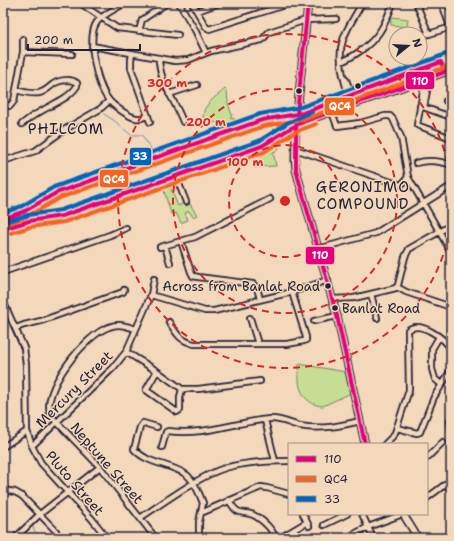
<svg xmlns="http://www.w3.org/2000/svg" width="454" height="541" font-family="'Shantell Sans',sans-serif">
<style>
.green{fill:#c6de94;stroke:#748068}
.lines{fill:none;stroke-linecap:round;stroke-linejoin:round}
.stream{stroke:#6791ac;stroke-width:1}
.minor-casing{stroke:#22223b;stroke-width:8}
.major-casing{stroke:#22223b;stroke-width:9}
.minor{stroke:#f4d8bb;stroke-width:4.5}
.major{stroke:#f4d8bb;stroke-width:6}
.bus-1-casing{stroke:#f4d8bb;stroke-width:7}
.bus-2-casing{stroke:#f4d8bb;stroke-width:7}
.bus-3-casing{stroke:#f4d8bb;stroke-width:7}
.bus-1{stroke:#e5007d;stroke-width:4}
.bus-2{stroke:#f26522;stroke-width:4}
.bus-3{stroke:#0065bd;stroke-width:4}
.ring{fill:none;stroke:#d62828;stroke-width:2;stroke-dasharray:7 5}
.bus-dot{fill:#22223b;stroke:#f4d8bb;stroke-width:1.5}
.labels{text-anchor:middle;stroke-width:3;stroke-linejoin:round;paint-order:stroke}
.bus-label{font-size:13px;fill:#22223b;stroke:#f4d8bb;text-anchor:end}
.street-label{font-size:14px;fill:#22223b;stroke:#f4d8bb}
.neighbourhood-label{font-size:15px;letter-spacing:1px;fill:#22223b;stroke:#f4d8bb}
.centre{fill:#d62828;stroke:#f4d8bb;stroke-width:2}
.ring-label{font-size:12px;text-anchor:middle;font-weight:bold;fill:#d62828;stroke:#f4d8bb;stroke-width:3;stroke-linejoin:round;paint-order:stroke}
.line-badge{stroke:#f4d8bb;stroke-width:1.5}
.badge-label{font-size:11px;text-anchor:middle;font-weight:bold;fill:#fff}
</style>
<rect width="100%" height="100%" fill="#f4d8bb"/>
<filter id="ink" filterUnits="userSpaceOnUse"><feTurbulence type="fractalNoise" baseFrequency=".025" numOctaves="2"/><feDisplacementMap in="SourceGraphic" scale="8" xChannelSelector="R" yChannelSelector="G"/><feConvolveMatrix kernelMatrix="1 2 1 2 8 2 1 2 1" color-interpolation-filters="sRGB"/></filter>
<g filter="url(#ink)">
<path class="green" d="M391 17 408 19 407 27 391 25Z
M225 89 227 91 228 103 232 115 230 117 239 121 240 123 231 127 214 122H206L203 117C203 104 216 97 225 89Z
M277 144 279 150 273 152 276 166 254 167 255 153Z
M168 182 178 206 188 201 197 215 193 217 189 211 185 213 188 220 181 223 176 213 171 214 162 184Z
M299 364 346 372 351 393 323 406C313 406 304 399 301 390 298 384 299 371 299 364Z"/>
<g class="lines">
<path class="stream" d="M104 114 116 122 131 135H142L154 154
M3 493 18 496 27 505
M29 507 37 515
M40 519 33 526 34 531 45 538"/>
<g class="minor-casing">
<path id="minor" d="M80 3 117 28 178 35
M125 3C116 9 103 14 97 22 86 37 97 85 108 99 112 105 129 117 136 118 140 119 144 117 148 116
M179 3 195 30 206 53
M192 3 206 27 209 29 291 3
M270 3 272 9
M416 3 429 34
M442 3 450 27
M197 11 220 3
M139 31 142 20 167 3
M420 35 429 34 451 27
M92 46 175 61 188 60 211 51 262 40 269 32 306 20 336 19
M23 52 72 54
M132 54 131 60V68L150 122
M159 58C159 82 175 100 183 122
M341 62C357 55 375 42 383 26 387 19 390 11 393 3
M346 80 352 95
M423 80 424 86 417 125 451 138
M16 90C23 92 32 94 39 93 51 90 51 80 68 80 72 80 74 81 77 83V86C69 99 50 105 38 113 32 116 27 120 22 124
M169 94 197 85
M349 96C343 79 337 57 343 40 347 27 356 15 362 3
M446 101 451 99
M3 104 10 106 14 101 23 52V39
M420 106 451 117
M424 107 428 85V78
M332 112 337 126 360 123 385 116H390L393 119 401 137 408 177 451 252
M295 149 400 185 403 183 408 177
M3 161 35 151 64 130 100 109 109 101
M416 163C427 160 440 161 451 165
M3 172 4 181 3 186
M176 176 186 202
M181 241 191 272 193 276 198 277 253 284 257 288 260 299
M165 246 170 263
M160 247 195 237 270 199
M318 249 376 233 451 186
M3 272 110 235 126 228
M397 287 406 292 451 307
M371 294 377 318
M151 295 205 311H214L292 292 328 280
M332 299 354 298 396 288 398 285 405 257 409 249 451 225
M3 301 24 348 26 365 27 431 32 446 41 463 92 519 107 538
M250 318 258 344
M314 321 337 316
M169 322C177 334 179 340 194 344H287L304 341 306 340V337L292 292
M16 328 24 325 41 321 123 292 124 290
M136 329C126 326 119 323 109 327 86 334 39 392 51 416L100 467 154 536
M439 337 432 349V369L435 379 442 385
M126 352 157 371 182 389H198L260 381
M157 371 146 390 177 412 180 410V397L182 389
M451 418 450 420 451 429
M265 420 275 461
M157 427 143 423 140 427 134 449C148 465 170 463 187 475 194 481 200 495 203 503L199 522V538
M397 428 417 433 420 432 434 397 451 370
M385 444 394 435 396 430 409 390 408 330C420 320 444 338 451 349
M32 446 114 367 126 352 151 295 154 279
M3 447 27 431
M162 447 166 432 168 431C204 436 235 422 270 419 281 418 290 424 300 426 321 430 340 426 360 421
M427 458 443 442
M3 490 15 492 22 496 56 531
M427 498 451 480
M229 500C239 520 245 508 257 517 265 522 272 530 276 538
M201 513 261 487 267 488 289 494
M303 514 309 526
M362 514 373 538
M140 518C163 503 199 476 225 468 246 462 267 461 289 461
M324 525 347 514
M15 538 40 514 100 467
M280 538 307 522
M346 538 368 527 403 514"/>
</g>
<g class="major-casing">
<path id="major" d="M297 114 308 3
M296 125 295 160 296 170 337 316 365 444
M3 219 25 211 56 193 262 120 303 113 451 59
M3 229 29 221 62 216 262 146 289 129 305 121 451 70
M403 514 418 538"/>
</g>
<use href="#minor" class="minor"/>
<use href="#major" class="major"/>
<g class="bus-1-casing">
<path id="bus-1" d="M297 114 308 3
M296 125V170L337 316 365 444
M3 219 25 211 56 193 262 120 303 113 441 62 445 72 305 121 289 129 262 146 62 216 29 221 3 229"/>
</g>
<g class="bus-2-casing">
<path id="bus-2" d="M5 225 28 216 59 198 264 126 305 119 451 65
M11 233 30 227 64 222 264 152 295 132 316 124"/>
</g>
<g class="bus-3-casing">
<path id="bus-3" d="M3 213 22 206 54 187 260 114 301 107 449 53
M7 221 28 215 61 210 259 141 289 122 312 112"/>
</g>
<use href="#bus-1" class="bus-1"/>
<use href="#bus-2" class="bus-2"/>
<use href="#bus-3" class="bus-3"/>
</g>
</g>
<g class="ring">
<circle cx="285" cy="201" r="56"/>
<circle cx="285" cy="201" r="112"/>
<path d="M451 220A167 167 0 1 1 451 182"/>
</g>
<g class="bus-dot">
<circle cx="358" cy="86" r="3.5"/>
<circle cx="299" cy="91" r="3.5"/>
<circle cx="328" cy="286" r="3.5"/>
<circle cx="335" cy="308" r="3.5"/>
</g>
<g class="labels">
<g class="bus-label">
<text x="320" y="291">Across from Banlat Road</text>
<text x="342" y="313" text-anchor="start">Banlat Road</text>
</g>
<g class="street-label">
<text transform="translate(74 389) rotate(-45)" y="5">Mercury Street</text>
<text transform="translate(107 463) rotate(49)" y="5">Neptune Street</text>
<text transform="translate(75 483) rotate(49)" y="5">Pluto Street</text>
</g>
<g class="neighbourhood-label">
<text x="66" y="134">PHILCOM</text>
<text x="363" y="192">GERONIMO<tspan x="363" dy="17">COMPOUND</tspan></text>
</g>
</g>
<circle cx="285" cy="201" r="6" class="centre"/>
<g class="ring-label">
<text x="167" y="87">300 m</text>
<text x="206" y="126">200 m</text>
<text x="245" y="166">100 m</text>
</g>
<g class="line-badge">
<rect x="405" y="71" width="30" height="19" rx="4" fill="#e5007d"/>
<rect x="324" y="97" width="31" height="19" rx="4" fill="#f26522"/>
<rect x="129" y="147" width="23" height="19" rx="4" fill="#0065bd"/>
<rect x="99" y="169" width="30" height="19" rx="4" fill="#f26522"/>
<rect x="305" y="246" width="30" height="19" rx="4" fill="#e5007d"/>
</g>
<g class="badge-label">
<text x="420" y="85">110</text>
<text x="340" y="110">QC4</text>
<text x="140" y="160">33</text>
<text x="114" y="183">QC4</text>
<text x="320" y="259">110</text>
</g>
<rect width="454" height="541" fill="none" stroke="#f4d8bb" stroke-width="16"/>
<rect x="8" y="8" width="438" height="525" fill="none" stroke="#22223b" stroke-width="1.5" filter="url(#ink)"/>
<rect x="288" y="443" width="140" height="72" fill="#f4d8bb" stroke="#a08f88"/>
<rect x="296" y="456" width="20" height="6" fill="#e5007d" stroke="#a08f88"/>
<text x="324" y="463" font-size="12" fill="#22223b">110</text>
<rect x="296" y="476" width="20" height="6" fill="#f26522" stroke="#a08f88"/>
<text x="324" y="483" font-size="12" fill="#22223b">QC4</text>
<rect x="296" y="496" width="20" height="6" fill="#0065bd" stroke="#a08f88"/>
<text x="324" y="503" font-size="12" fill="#22223b">33</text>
<g transform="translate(408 46) rotate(72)"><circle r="19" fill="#f4d8bb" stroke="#a08f88"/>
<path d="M0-3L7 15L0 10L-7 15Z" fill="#22223b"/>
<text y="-6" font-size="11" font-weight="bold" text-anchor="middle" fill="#22223b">N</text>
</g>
<path d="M28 44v6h112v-6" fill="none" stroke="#22223b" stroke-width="2"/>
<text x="34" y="44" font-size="12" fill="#22223b" stroke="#f4d8bb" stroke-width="3" paint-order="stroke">200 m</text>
</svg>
